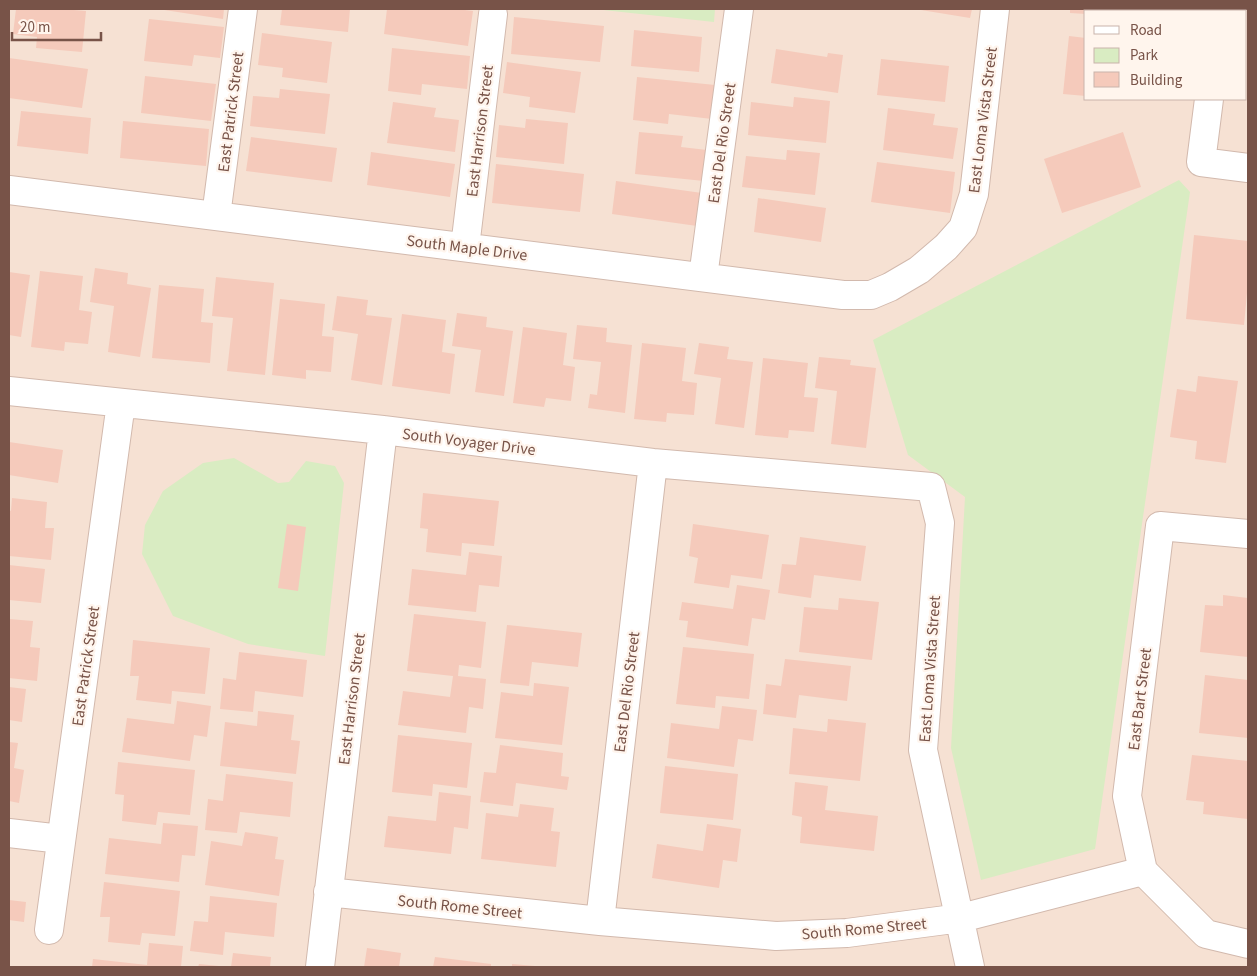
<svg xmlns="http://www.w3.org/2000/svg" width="1257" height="976" font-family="'Source Sans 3',sans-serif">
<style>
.residential{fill:#f6e1d3;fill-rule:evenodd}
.green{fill:#d9ecc2}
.building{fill:#f5cabb}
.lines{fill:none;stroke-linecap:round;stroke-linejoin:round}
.minor-casing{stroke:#d2b9ad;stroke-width:30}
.minor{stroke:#fff;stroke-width:28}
.labels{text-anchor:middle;stroke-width:4.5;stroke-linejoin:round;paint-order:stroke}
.street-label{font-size:16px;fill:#785348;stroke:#fff5ed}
</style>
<rect width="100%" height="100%" fill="#fef1e5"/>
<path class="residential" d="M9 9H1248V967H9ZM1086 11H1246V99H1086Z"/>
<path class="green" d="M594 9H715L714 22Z
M1179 180 1190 192 1095 849 981 880 951 748 965 497 908 455 873 340Z
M234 458 278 483 289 482 306 461 335 466 344 483 325 656 248 644 173 616 142 554 145 525 163 491 203 463Z"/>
<path class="building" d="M16 9H62L86 11 82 52 36 48 37 37 13 34Z
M158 9H224L223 19Z
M282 9H350L348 32 280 25Z
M387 9H457L473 11 468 46 384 34Z
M915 9H972L970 18Z
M1070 9H1153V11H1086V14L1070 13Z
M514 17 604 26 600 62 511 54Z
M149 19 224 27 220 58 194 55 192 66 144 61Z
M634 30 702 37 699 72 631 66Z
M262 33 332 42 327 83 282 77 283 68 258 65Z
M1069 36 1086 38V96L1063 94Z
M392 48 470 56 467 89 422 84 421 95 388 91Z
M776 49 827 57 828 53 843 55 838 93 771 83Z
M9 58 88 69 82 108 9 98Z
M881 59 949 66 945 102 877 95Z
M507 62 581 72 575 113 529 107 530 97 503 93Z
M145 76 216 84 211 121 141 113Z
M637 77 715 85 712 119 669 114 668 124 633 120Z
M280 89 330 94 325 134 250 126 253 96 279 98Z
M794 97 830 101 826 143 748 135 751 102 793 107Z
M393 102 436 108 434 117 459 120 455 152 387 143Z
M888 108 935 114 933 125 958 128 953 159 883 150Z
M21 111 91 118 88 154 17 146Z
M526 119 568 123 564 164 496 157 499 125 525 128Z
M123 121 209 129 206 166 120 158Z
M639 132 683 136 681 147 707 150 704 181 635 174Z
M1123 132 1141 187 1062 213 1044 159Z
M251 137 337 148 332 182 246 171Z
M787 150 820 153 815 195 742 187 746 156 786 160Z
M371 152 455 164 450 197 367 185Z
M877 162 955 172 950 213 871 202Z
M496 164 584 174 580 212 492 203Z
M616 181 702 193 697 226 612 214Z
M758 198 826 208 821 242 754 232Z
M1194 235 1248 241V282L1244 325 1186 319Z
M95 268 128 273 127 284 151 288 140 357 108 352 114 306 90 302Z
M40 271 83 276 79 310 92 312 88 344 65 342 64 351 31 347Z
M9 272 30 275 21 337 9 335Z
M216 277 274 283 265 375 227 371 233 318 212 316Z
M159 285 204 289 201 322 213 323 210 363 152 358Z
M337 296 368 300 366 315 392 318 382 385 351 380 358 334 332 330Z
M280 299 325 304 322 336 334 337 331 372 306 370V379L272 375Z
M457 313 487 317 486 327 513 331 504 396 475 392 481 350 452 346Z
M402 314 446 320 442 352 455 354 450 394 392 386Z
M577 325 607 328 606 342 632 345 625 413 588 408 590 394 597 395 601 362 573 359Z
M523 327 567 333 563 365 575 367 571 401 546 398 544 407 513 403Z
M642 343 686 348 682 381 697 383 694 415 667 413 666 422 634 419Z
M699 343 729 347 727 359 753 362 744 428 715 424 721 378 694 374Z
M819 357 851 360 850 365 876 368 866 448 831 444 837 391 815 388Z
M763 358 808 363 804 397 818 398 814 432 789 430 788 438 755 435Z
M1198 376 1238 381 1226 463 1195 459 1197 441 1170 437 1177 389 1196 392Z
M9 442 63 450 58 483 9 475Z
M423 493 499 501 494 546 462 543 461 556 426 552 428 529 420 528Z
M12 498 47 502 45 528H54L51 560 9 556V510L11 511Z
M287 524 306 527 298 591 278 588Z
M693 524 769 535 762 579 731 575 729 588 694 583 698 558 689 556Z
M800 537 866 546 861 581 814 575 811 598 778 593 782 564 796 565Z
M469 552 502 556 499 587 479 585 476 612 408 605 412 569 466 575Z
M9 565 45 569 41 603 9 600Z
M737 585 770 590 765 620 752 618 748 646 686 637 688 621 679 620 682 602 733 609Z
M1223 595 1248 598V657L1200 652 1205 605 1223 606Z
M839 598 879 602 872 660 799 652 804 607 838 610Z
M414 614 486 622 481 668 459 665 458 676 486 679 483 709 469 707 466 733 398 725 403 691 450 697 453 676 407 671Z
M9 619 33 621 30 647 40 648 37 681 9 678Z
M507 625 582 633 578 667 532 662 529 686 500 683Z
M133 640 210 648 205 694 172 691 171 704 136 700 139 676H130Z
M683 647 754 654 749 699 716 696 715 708 676 704Z
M239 652 307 660 303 697 255 691 253 712 220 709 223 678 236 680Z
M785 659 851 666 847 701 799 695 796 718 763 714 766 684 781 686Z
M1205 675 1248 680V738L1199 733Z
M534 683 569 687 562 745 495 738 501 692 533 696Z
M9 687 26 689 22 722 9 720Z
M177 701 211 706 207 737 194 735 190 761 122 752 127 718 174 724Z
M722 706 757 710 753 741 738 739 734 767 667 758 671 723 719 729Z
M258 711 294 715 291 740 300 741 296 774 220 766 225 722 257 726Z
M828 719 866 723 860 781 789 774 793 728 827 732Z
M398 735 472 743 467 788 433 784 432 796 392 792Z
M9 742 18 743 14 768 24 770 19 803 9 801Z
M500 745 563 753 561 776 569 777 567 790 516 783 513 806 480 802 484 772 496 773Z
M1192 755 1248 761V819L1203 814 1204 802 1186 800Z
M118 762 195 770 190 815 158 812 156 825 122 821 124 795 115 794Z
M665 766 738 774 733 820 660 813Z
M226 774 293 782 290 817 240 812 237 833 205 830 208 799 223 801Z
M795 782 828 786 825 810 878 816 874 851 800 843 802 817 792 815Z
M439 792 471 796 468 829 454 827 451 854 384 847 388 816 436 821Z
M520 804 554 808 551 831 560 832 556 867 481 859 486 813 518 817Z
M163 823 198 826 195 856 182 855 179 882 105 874 109 838 161 844Z
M707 824 741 829 737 862 723 860 719 888 652 878 657 844 703 851Z
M245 832 278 837 275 859 284 860 279 896 205 885 211 841 242 846Z
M104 882 180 891 175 936 142 933 140 945 108 942 110 917H100Z
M210 896 277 903 274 937 225 932 223 955 190 951 194 921 208 922Z
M9 900 26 902 24 922 9 920Z
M149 943 183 946 181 967H92L93 959 147 965Z
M367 948 401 953 399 967H364Z
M233 953 271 957 270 967H231Z
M435 957 491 964V967H433Z
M199 964 219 966V967H198Z
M512 964 535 966V967H512Z"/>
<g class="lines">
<g class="minor-casing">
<path id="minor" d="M1221 11V9
M1209 99 1201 162 1248 168
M9 190 843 295H871L890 287 919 270 946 247 963 228 974 194 995 9
M216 216 243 9
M465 247 493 14
M703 277 739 9
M9 391 383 430 653 463 931 487 940 523 923 750 970 967
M9 833 61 839
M1143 871 1127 796 1160 526 1248 534
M1143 871 1206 934 1248 944
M328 892 600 921 776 936 847 933 961 918 1143 871
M600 921 653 463
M49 930 121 403
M320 967 383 430"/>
</g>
<use href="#minor" class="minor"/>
</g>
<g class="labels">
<g class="street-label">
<text transform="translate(230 112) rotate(-83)" y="6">East Patrick Street</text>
<text transform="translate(982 120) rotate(-83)" y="6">East Loma Vista Street</text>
<text transform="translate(479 131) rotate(-83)" y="6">East Harrison Street</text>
<text transform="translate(721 143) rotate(-82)" y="6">East Del Rio Street</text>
<text transform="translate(467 247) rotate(7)" y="6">South Maple Drive</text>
<text transform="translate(469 441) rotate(7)" y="6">South Voyager Drive</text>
<text transform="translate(85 666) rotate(-82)" y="6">East Patrick Street</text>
<text transform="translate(929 669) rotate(-86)" y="6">East Loma Vista Street</text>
<text transform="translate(626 692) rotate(-83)" y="6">East Del Rio Street</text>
<text transform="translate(351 699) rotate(-83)" y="6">East Harrison Street</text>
<text transform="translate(1139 699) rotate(-83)" y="6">East Bart Street</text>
<text transform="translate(460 906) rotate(6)" y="6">South Rome Street</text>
<text transform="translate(864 928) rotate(-5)" y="6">South Rome Street</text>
</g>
</g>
<rect width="1257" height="976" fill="none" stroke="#785348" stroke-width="20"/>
<rect x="1084" y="10" width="162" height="90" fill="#fff5ed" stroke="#c9b4ab"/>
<rect x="1094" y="26" width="25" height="8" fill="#ffffff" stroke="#c9b4ab"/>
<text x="1130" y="35" font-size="15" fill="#785348">Road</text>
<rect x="1094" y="48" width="25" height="15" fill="#d9ecc2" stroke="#c9b4ab"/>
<text x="1130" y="60" font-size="15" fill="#785348">Park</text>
<rect x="1094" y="72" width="25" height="15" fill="#f5cabb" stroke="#c9b4ab"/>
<text x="1130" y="85" font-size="15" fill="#785348">Building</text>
<path d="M12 32v8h89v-8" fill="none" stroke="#785348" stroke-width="2.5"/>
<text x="20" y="32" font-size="15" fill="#785348" stroke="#fff5ed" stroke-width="4" paint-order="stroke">20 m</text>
</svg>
